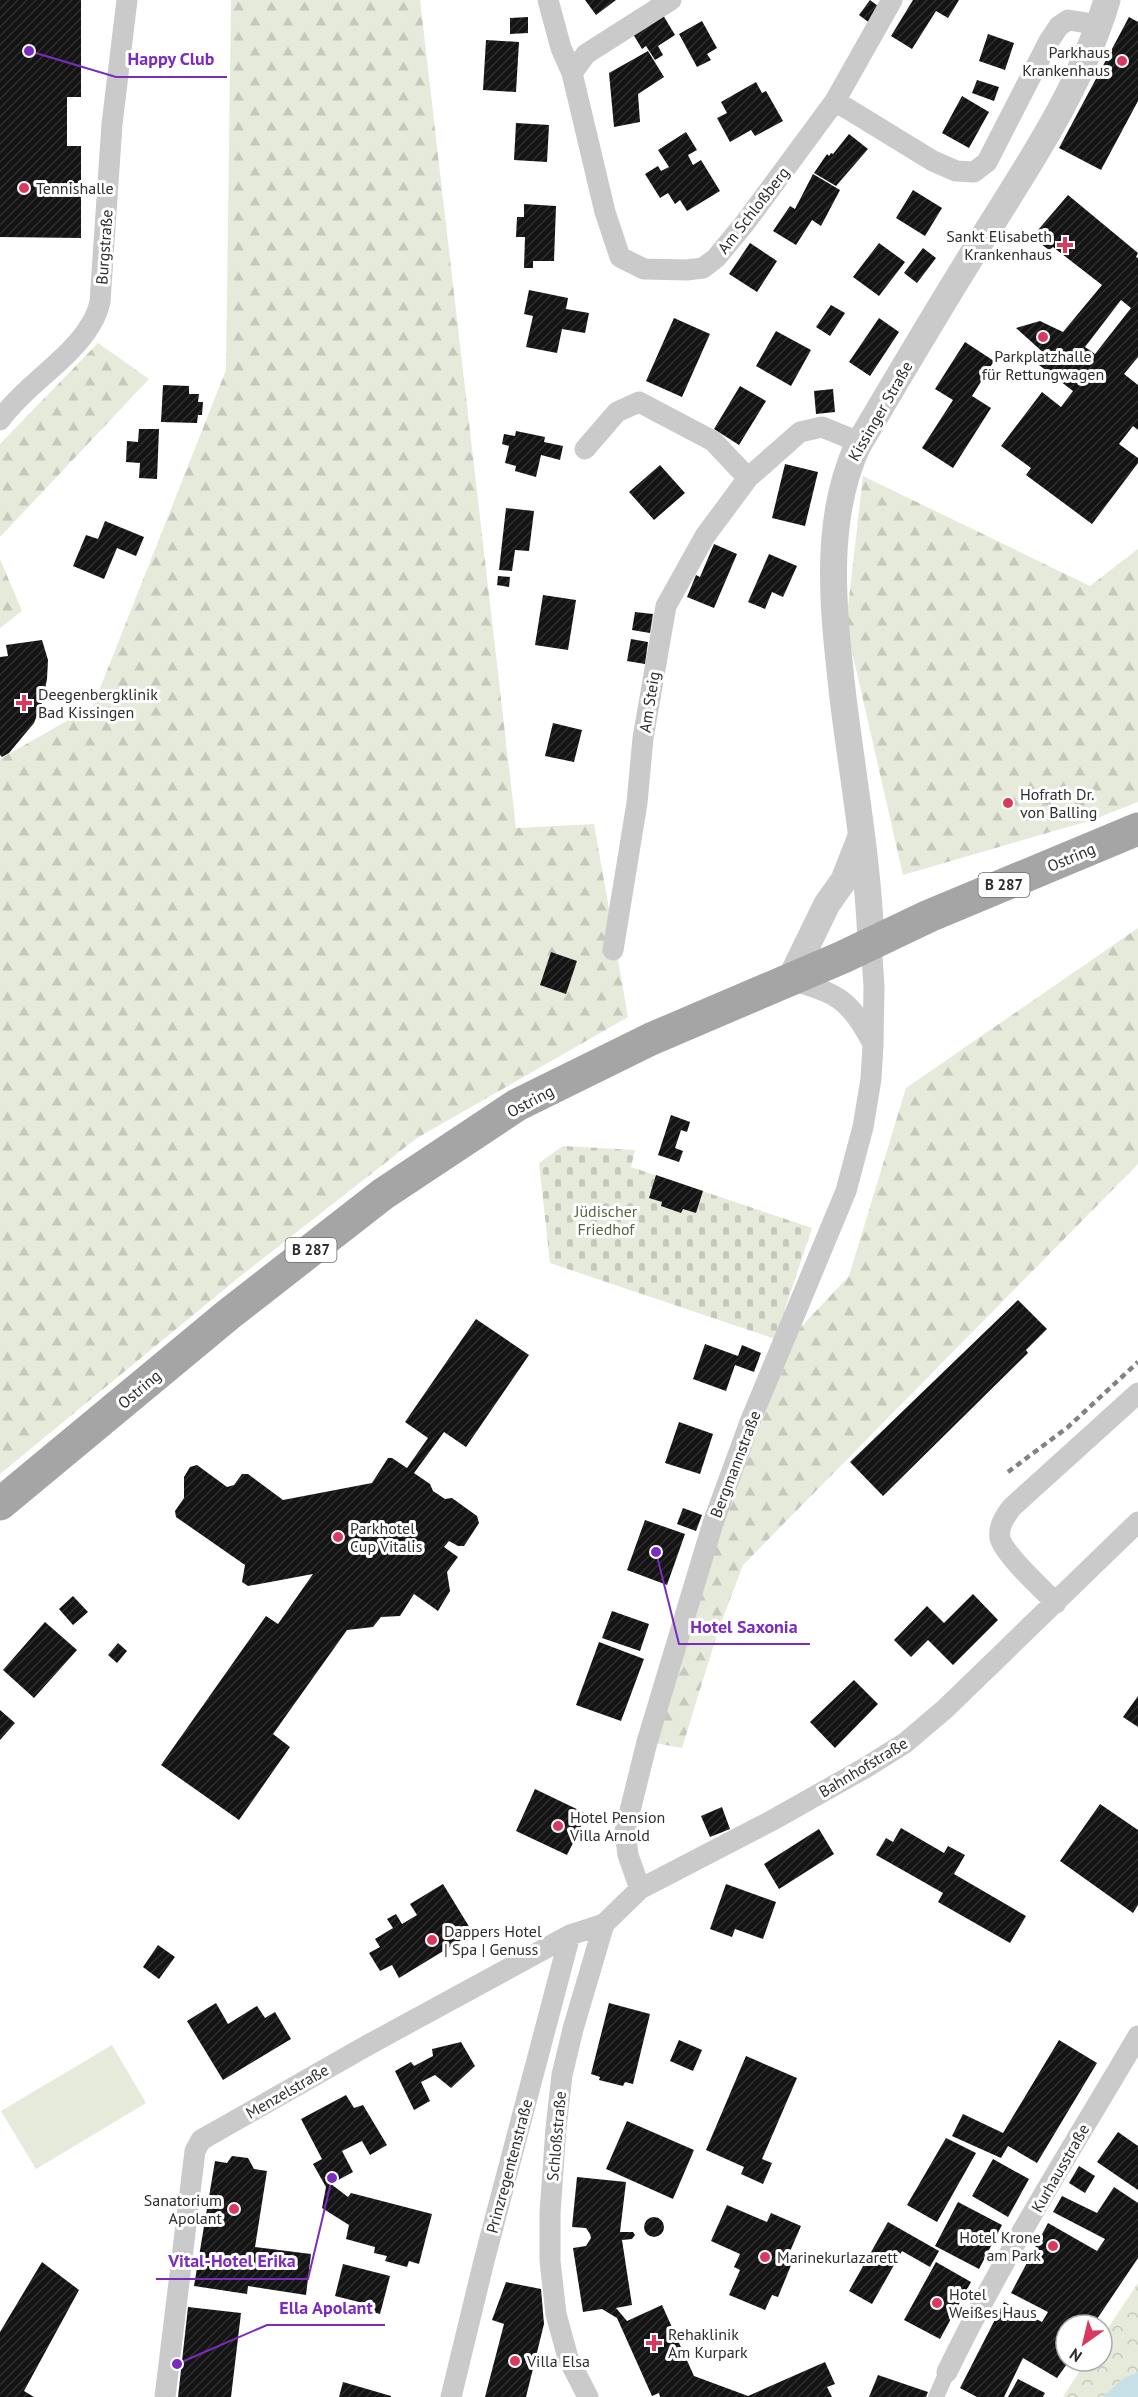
<svg xmlns="http://www.w3.org/2000/svg" width="1138" height="2397" font-family="'PT Sans',sans-serif">
<style>
.forest{fill:url(#forest-firs)}
.cemetery{fill:url(#cemetery-stones)}
.park{fill:url(#park-crowns)}
.pitch{fill:#e5eadb}
.water{fill:#c8e1e9}
.building{fill:url(#building-hatch);fill-rule:evenodd}
.lines{fill:none;stroke-linecap:round;stroke-linejoin:round}
.pedestrian{stroke:#cacaca;stroke-width:16}
.minor{stroke:#cacaca;stroke-width:21}
.tertiary{stroke:#cacaca;stroke-width:27}
.primary{stroke:#a5a5a5;stroke-width:33}
.rail{stroke:#828282;stroke-width:4.5;stroke-dasharray:6 4.5;stroke-linecap:butt}
.poi-dot{fill:#da395f;stroke:#fff;stroke-width:2}
.labels{text-anchor:middle;stroke-width:6;stroke-linejoin:round;paint-order:stroke}
.shield{fill:#fff;stroke:#6c6c6c;stroke-width:1.5}
.shield-label{font-size:15px;font-weight:bold;fill:#2d2d2d}
.poi-label{font-size:16px;fill:#2d2d2d;stroke:#fff;text-anchor:start}
.street-label{font-size:16px;fill:#2d2d2d;stroke:#fff}
.park-label{font-size:16px;fill:#57653d;stroke:#fff}
.leader{fill:none;stroke:#7b2cbf;stroke-width:2}
.callout-dot{fill:#7b2cbf;stroke:#fff;stroke-width:2}
.callout-label{font-size:18px;text-anchor:middle;font-weight:bold;fill:#7b2cbf;stroke:#fff;stroke-width:6;stroke-linejoin:round;paint-order:stroke}
</style>
<defs>
<pattern id="forest-firs" width="22" height="20" patternUnits="userSpaceOnUse" patternTransform="scale(1.5)"><rect width="22" height="20" fill="#e5eadb"/><path d="M5 1l3.5 6h-7zM16 11l3.5 6h-7z" fill="#c5c9bc"/></pattern>
<pattern id="cemetery-stones" width="16" height="16" patternUnits="userSpaceOnUse" patternTransform="scale(1.5)"><rect width="16" height="16" fill="#e5eadb"/><path d="M2 7V4a2 2 0 0 1 4 0v3zM10 15v-3a2 2 0 0 1 4 0v3z" fill="#c5c9bc"/></pattern>
<pattern id="park-crowns" width="20" height="18" patternUnits="userSpaceOnUse" patternTransform="scale(1.5)"><rect width="20" height="18" fill="#e5eadb"/><path d="M2 6a3 3 0 1 1 6 0M12 15a3 3 0 1 1 6 0" fill="none" stroke="#c5c9bc"/></pattern>
<pattern id="building-hatch" width="6" height="6" patternUnits="userSpaceOnUse" patternTransform="scale(1.5)"><rect width="6" height="6" fill="#141414"/><path d="M-1 1l2-2M0 6l6-6M5 7l2-2" fill="none" stroke="#2e2e2e"/></pattern>
</defs>
<rect width="100%" height="100%" fill="#fff"/>
<path class="forest" d="M231 0H420L516 828 594 824 628 1017 417 1138 243 1274 0 1474V759L93 706 226 370Z
M98 343 149 379 0 537V444Z
M863 476 1090 586 1138 549V802L1092 820 903 875 846 625Z
M0 559 22 611 0 628Z
M1138 928V1164L743 1565 718 1631 682 1748 655 1743 722 1520 800 1328 849 1276 906 1088Z"/>
<path class="cemetery" d="M563 1146 635 1150 631 1167 812 1228 775 1339 550 1263 539 1163Z"/>
<path class="park" d="M1138 2283V2397H1063L1086 2361H1102V2337Z"/>
<path class="pitch" d="M112 2045 146 2103 36 2169 1 2111Z"/>
<path class="water" d="M1138 2372V2397H1102L1124 2378Z"/>
<path class="building" d="M0 0H81V97H67V146H81V238L0 237Z
M585 0H616L596 15Z
M870 0 882 9 871 24 859 15Z
M913 0H959L948 18 936 11 912 49 891 36Z
M663 15 675 35 658 46 663 55 655 60 646 46 642 49 633 34Z
M528 17V33L510 34V18Z
M1129 17 1138 22V101L1101 170 1059 148Z
M702 21 717 48 707 54 711 60 697 67 679 34Z
M988 34 1014 43 1005 70 979 61Z
M486 40 519 42 516 92 483 90Z
M648 51 664 77 638 94 640 122 614 127 609 73Z
M977 80 999 87 994 101 972 93Z
M756 82 762 93 766 91 783 121 755 136 751 130 730 142 717 118 727 113 721 102Z
M962 96 989 112 969 148 942 133Z
M516 123 549 125 547 162 514 160Z
M686 132 697 150 688 155 693 165 701 160 720 191 687 211 680 200 675 204 668 193 660 198 645 174 658 166 661 171 669 167 658 150Z
M849 134 868 149 836 186 814 173 827 154 829 156 831 153 833 154Z
M813 174 840 190 821 226 812 220 796 245 773 231 790 206 795 209Z
M913 190 942 208 925 236 896 218Z
M1068 195 1138 253 1136 257 1138 258V357L1124 374 1138 385V430L1133 426 1119 444 1138 458V463L1092 524 1026 475 1031 468 1001 446 1042 392 1061 407 1073 391 1039 365 1046 355 1016 328 1040 321 1063 332 1102 285 1053 247 1049 250 1032 237ZM1121 300 1131 308 1095 354 1085 347Z
M524 204 556 206 554 261H533V268H524L525 237H516L517 217H524Z
M750 243 777 261 757 292 729 274Z
M879 243 905 262 879 296 853 277Z
M923 248 936 258 917 283 904 273Z
M529 290 568 298 566 309 589 313 585 333 562 329 557 353 526 347 533 316 524 314Z
M831 305 845 313 830 336 816 327Z
M674 318 710 334 682 397 646 381Z
M879 318 899 332 870 376 849 362Z
M776 331 811 350 791 386 756 366Z
M965 342 994 361 972 396 991 408 953 468 922 448 953 400 935 389Z
M163 385 189 386V394H199L198 402H203L202 415H198L197 423 161 422Z
M740 386 766 401 739 445 714 429Z
M833 389 835 412 816 414 814 391Z
M139 429H159L157 479 139 478 140 463 126 462 127 441 138 442Z
M516 431 545 437 544 442 563 446 560 460 541 455 536 477 515 471 516 466 505 463 509 446 502 444 504 434 515 436Z
M785 464 818 472 805 526 772 518Z
M660 465 685 493 654 520 629 492Z
M506 508 534 511 529 551 515 550 512 571 499 570Z
M105 521 144 537 136 556 117 548 104 579 73 566 86 535 98 539Z
M714 544 737 554 714 608 687 597 696 575 700 577Z
M769 554 797 566 783 597 772 592 765 609 748 602Z
M498 576 510 577 509 587 497 585Z
M543 595 576 600 568 650 535 645Z
M635 612 653 614 650 633 632 630Z
M631 639 648 642 645 664 627 661Z
M42 640 48 660 47 679 43 700 34 723 9 753 2 757 0 755V657L8 656 6 645Z
M553 723 582 730 574 762 545 756Z
M551 952 577 961 566 994 540 985Z
M671 1115 690 1122 687 1132 681 1130 675 1148 683 1151 679 1162 658 1155Z
M656 1175 703 1191 696 1213 683 1209 681 1213 661 1206 662 1202 649 1198Z
M1018 1300 1047 1329 1026 1350 1028 1353 883 1496 850 1462Z
M476 1319 529 1355 466 1447 444 1432 414 1473 430 1484 433 1491 445 1499 452 1498 477 1516 479 1523 464 1546H458L449 1541 444 1547 458 1557 447 1572 450 1591 438 1611 414 1594 400 1616 381 1617 373 1627 347 1630 273 1734 290 1747 239 1820 161 1765 266 1616 278 1624 313 1574 248 1586 242 1582 245 1565 176 1517 175 1511 184 1498V1477L190 1467 197 1465 227 1487 234 1485 242 1474H248L283 1500 372 1483 388 1458H392L407 1468 428 1438 405 1422Z
M705 1344 738 1356 742 1345 761 1353 754 1372 735 1365 726 1391 693 1379Z
M679 1422 713 1434 700 1474 665 1463Z
M683 1508 702 1515 696 1531 677 1524Z
M645 1520 685 1534 667 1585 627 1570Z
M973 1594 998 1620 953 1665 928 1640 911 1657 894 1640 927 1606 944 1623Z
M73 1596 88 1612 73 1625 59 1609Z
M612 1611 649 1624 640 1651 602 1638Z
M45 1622 77 1650 34 1698 3 1670Z
M599 1642 644 1659 621 1721 576 1705Z
M118 1643 127 1651 117 1663 108 1655Z
M854 1680 878 1704 835 1748 810 1722Z
M1138 1696V1727L1123 1717Z
M0 1710 15 1723 0 1740Z
M535 1789 587 1814 580 1828 586 1831 581 1842 575 1839 567 1855 516 1831Z
M1100 1804 1138 1830V1905L1133 1913 1060 1861Z
M722 1807 730 1829 710 1837 701 1816Z
M901 1828 944 1853 948 1846 965 1855 954 1874 1026 1916 1010 1943 938 1902 943 1893 876 1855 886 1838 893 1842Z
M819 1829 834 1854 779 1889 764 1864Z
M443 1884 473 1933 399 1978 392 1965 380 1971 369 1953 380 1947 375 1939 393 1928 387 1919 396 1914 402 1924 417 1915 410 1904Z
M726 1884 776 1902 763 1939 735 1929 732 1937 710 1929Z
M158 1945 175 1957 159 1979 143 1967Z
M216 2003 228 2024 257 2006 265 2018 275 2012 291 2039 223 2080 187 2021Z
M609 2003 650 2014 633 2084 625 2082 623 2086 599 2080 600 2077 591 2074Z
M679 2040 702 2050 693 2071 670 2061Z
M1059 2040 1097 2063 1037 2163 1008 2146 1001 2158 952 2136 963 2114 1003 2133Z
M461 2042 475 2066 451 2088 435 2075 421 2082 430 2101 414 2110 395 2071 411 2062 414 2066 433 2056 432 2049Z
M746 2056 797 2078 762 2159 772 2163 763 2184 741 2174 744 2167 706 2150Z
M346 2095 354 2108 363 2105 387 2145 370 2155 362 2141 342 2151 353 2172 331 2184 348 2197 351 2193 432 2214 419 2264 409 2261 407 2267 385 2261 387 2256 374 2253 375 2247 346 2239 349 2225 322 2208 326 2187 313 2164 322 2159 301 2119Z
M627 2121 694 2150 673 2199 606 2169Z
M1118 2132 1138 2146V2190L1097 2162Z
M946 2138 976 2153 937 2222 907 2205Z
M232 2156 248 2158 254 2169 267 2171 255 2247 311 2254 306 2295 248 2286 247 2294 194 2286 215 2161 227 2163Z
M993 2159 1029 2179 1008 2217 972 2196Z
M1079 2166 1095 2176 1085 2193 1069 2183Z
M577 2177 626 2182 620 2232H633L635 2235 632 2239 622 2240 632 2305 616 2308 627 2321 662 2305 694 2376 748 2396 825 2362 835 2384 827 2387 832 2397H660L659 2393 652 2396 617 2318 602 2309 583 2312 573 2248 586 2246 591 2238 590 2234 586 2228 572 2227Z
M1114 2187 1138 2203V2258L1093 2325H1066V2361H1069L1057 2378 1023 2358 1004 2397H977L960 2388 1004 2302 1042 2322 1048 2312 1011 2293 1048 2223 1097 2251 1105 2239 1053 2212 1062 2196 1097 2213Z
M958 2202 1002 2225 979 2269 935 2246Z
M727 2205 767 2222 771 2213 801 2226 788 2256 794 2258 778 2297 772 2295 765 2310 729 2295 740 2270 734 2267 740 2254 711 2241Z
M644 2227a10 10 0 1 1 20 0a10 10 0 1 1-20 0Z
M888 2222 939 2251 930 2267 902 2251 872 2304 849 2291Z
M42 2262 79 2290 24 2391 34 2397H0V2332Z
M936 2262 971 2282 940 2339 904 2320Z
M343 2264 390 2276 380 2314 361 2309 363 2303 335 2296Z
M506 2282 541 2289 544 2324 526 2397H485L504 2324 492 2320Z
M188 2307 241 2313 231 2397H178Z
M878 2375 928 2392 926 2397H869Z
M1018 2379 1045 2393 1043 2397H1008Z
M343 2382 391 2396V2397H339Z"/>
<g class="lines">
<path class="pedestrian" d="M936 2397 947 2372"/>
<path class="minor" d="M548 0 561 48 572 73 605 212 620 257 644 269 687 270 703 268 716 258 745 223 835 101 892 0
M572 73 586 54 671 0
M835 101 933 161 956 171 974 172 987 162 1049 41 1059 26 1068 20 1100 25
M0 420C25 385 71 359 91 324 95 318 98 310 100 302L112 124 127 0
M585 449 617 412 639 402 713 441 748 478
M613 950 637 803 643 738 666 606 705 536 748 478 800 432 822 427 849 438 857 447
M790 980C836 993 849 998 872 1042
M1056 1603C1043 1590 1003 1553 1000 1538 998 1526 1005 1517 1011 1508L1138 1393
M640 1889 628 1855 625 1831 647 1742 713 1523 750 1422 846 1191 863 1127 871 1079 873 1045 874 986 871 942
M947 2372C1003 2256 1073 2147 1138 2036
M165 2397 195 2151 201 2140 368 2045 570 1935 604 1924
M451 2397 484 2261 570 1935
M588 2397 568 2358 556 2314 550 2261V2213L556 2128 562 2075 573 2029 604 1924 640 1889 771 1821 865 1768 905 1743 945 1709 1138 1522"/>
<path class="tertiary" d="M871 942C868 861 853 779 843 698 834 615 822 525 857 447 897 379 937 311 979 244 1027 167 1081 88 1107 0
M790 980 827 904 844 880 860 839"/>
<path class="primary" d="M0 1504 229 1314 383 1194 517 1105 651 1039 843 957 929 916 1138 829"/>
<path class="rail" d="M1008 1472 1068 1427 1138 1362"/>
</g>
<g class="poi-dot">
<circle cx="1122" cy="61" r="6"/>
<circle cx="24" cy="188" r="6"/>
<path d="M1062 236h6v6h6v6h-6v6h-6v-6h-6v-6h6z"/>
<circle cx="1043" cy="337" r="6"/>
<path d="M21 694h6v6h6v6h-6v6h-6v-6h-6v-6h6z"/>
<circle cx="1008" cy="803" r="6"/>
<circle cx="338" cy="1537" r="6"/>
<circle cx="558" cy="1826" r="6"/>
<circle cx="432" cy="1940" r="6"/>
<circle cx="234" cy="2209" r="6"/>
<circle cx="1053" cy="2246" r="6"/>
<circle cx="765" cy="2257" r="6"/>
<circle cx="937" cy="2303" r="6"/>
<path d="M651 2334h6v6h6v6h-6v6h-6v-6h-6v-6h6z"/>
<circle cx="515" cy="2361" r="6"/>
</g>
<g class="labels">
<g class="shield">
<rect x="978.5" y="873" width="51" height="24" rx="4.5"/>
<rect x="285.5" y="1238" width="51" height="24" rx="4.5"/>
</g>
<g class="shield-label">
<text x="1004" y="890">B 287</text>
<text x="311" y="1255">B 287</text>
</g>
<g class="poi-label">
<text x="1110" y="58" text-anchor="end">Parkhaus<tspan x="1110" dy="18">Krankenhaus</tspan></text>
<text x="36" y="194">Tennishalle</text>
<text x="1052" y="242" text-anchor="end">Sankt Elisabeth<tspan x="1052" dy="18">Krankenhaus</tspan></text>
<text x="1043" y="362" text-anchor="middle">Parkplatzhalle<tspan x="1043" dy="18">für Rettungwagen</tspan></text>
<text x="38" y="700">Deegenbergklinik<tspan x="38" dy="18">Bad Kissingen</tspan></text>
<text x="1020" y="800">Hofrath Dr.<tspan x="1020" dy="18">von Balling</tspan></text>
<text x="350" y="1534">Parkhotel<tspan x="350" dy="18">Cup Vitalis</tspan></text>
<text x="570" y="1823">Hotel Pension<tspan x="570" dy="18">Villa Arnold</tspan></text>
<text x="444" y="1937">Dappers Hotel<tspan x="444" dy="18">| Spa | Genuss</tspan></text>
<text x="222" y="2206" text-anchor="end">Sanatorium<tspan x="222" dy="18">Apolant</tspan></text>
<text x="1041" y="2243" text-anchor="end">Hotel Krone<tspan x="1041" dy="18">am Park</tspan></text>
<text x="777" y="2263">Marinekurlazarett</text>
<text x="949" y="2300">Hotel<tspan x="949" dy="18">Weißes Haus</tspan></text>
<text x="668" y="2340">Rehaklinik<tspan x="668" dy="18">Am Kurpark</tspan></text>
<text x="527" y="2367">Villa Elsa</text>
</g>
<g class="street-label">
<text transform="translate(753 210) rotate(-52)" y="6">Am Schloßberg</text>
<text transform="translate(104 247) rotate(-86)" y="6">Burgstraße</text>
<text transform="translate(880 411) rotate(-60)" y="6">Kissinger Straße</text>
<text transform="translate(649 702) rotate(-81)" y="6">Am Steig</text>
<text transform="translate(1071 857) rotate(-23)" y="6">Ostring</text>
<text transform="translate(530 1101) rotate(-28)" y="6">Ostring</text>
<text transform="translate(139 1389) rotate(-40)" y="6">Ostring</text>
<text transform="translate(735 1464) rotate(-69)" y="6">Bergmannstraße</text>
<text transform="translate(863 1767) rotate(-31)" y="6">Bahnhofstraße</text>
<text transform="translate(287 2091) rotate(-30)" y="6">Menzelstraße</text>
<text transform="translate(556 2136) rotate(-85)" y="6">Schloßstraße</text>
<text transform="translate(509 2166) rotate(-75)" y="6">Prinzregentenstraße</text>
<text transform="translate(1060 2168) rotate(-60)" y="6">Kurhausstraße</text>
</g>
<g class="park-label">
<text x="606" y="1217">Jüdischer<tspan x="606" dy="18">Friedhof</tspan></text>
</g>
</g>
<path class="leader" d="M29 51L116 77H227M656 1552L679 1644H810M332 2178L308 2279H156M177 2364L267 2325H385"/>
<g class="callout-dot">
<circle cx="29" cy="51" r="6"/>
<circle cx="656" cy="1552" r="6"/>
<circle cx="332" cy="2178" r="6"/>
<circle cx="177" cy="2364" r="6"/>
</g>
<g class="callout-label">
<text x="171" y="65">Happy Club</text>
<text x="744" y="1633">Hotel Saxonia</text>
<text x="232" y="2267">Vital-Hotel Erika</text>
<text x="326" y="2314">Ella Apolant</text>
</g>
<g transform="translate(1084 2343) rotate(214)"><circle r="28" fill="#ffffff" stroke="#ababab" stroke-width="1.5"/>
<path d="M0-4.5L10 22L0 15L-10 22Z" fill="#da395f"/>
<text y="-9" font-size="16" font-weight="bold" text-anchor="middle" fill="#2d2d2d">N</text>
</g>
</svg>
